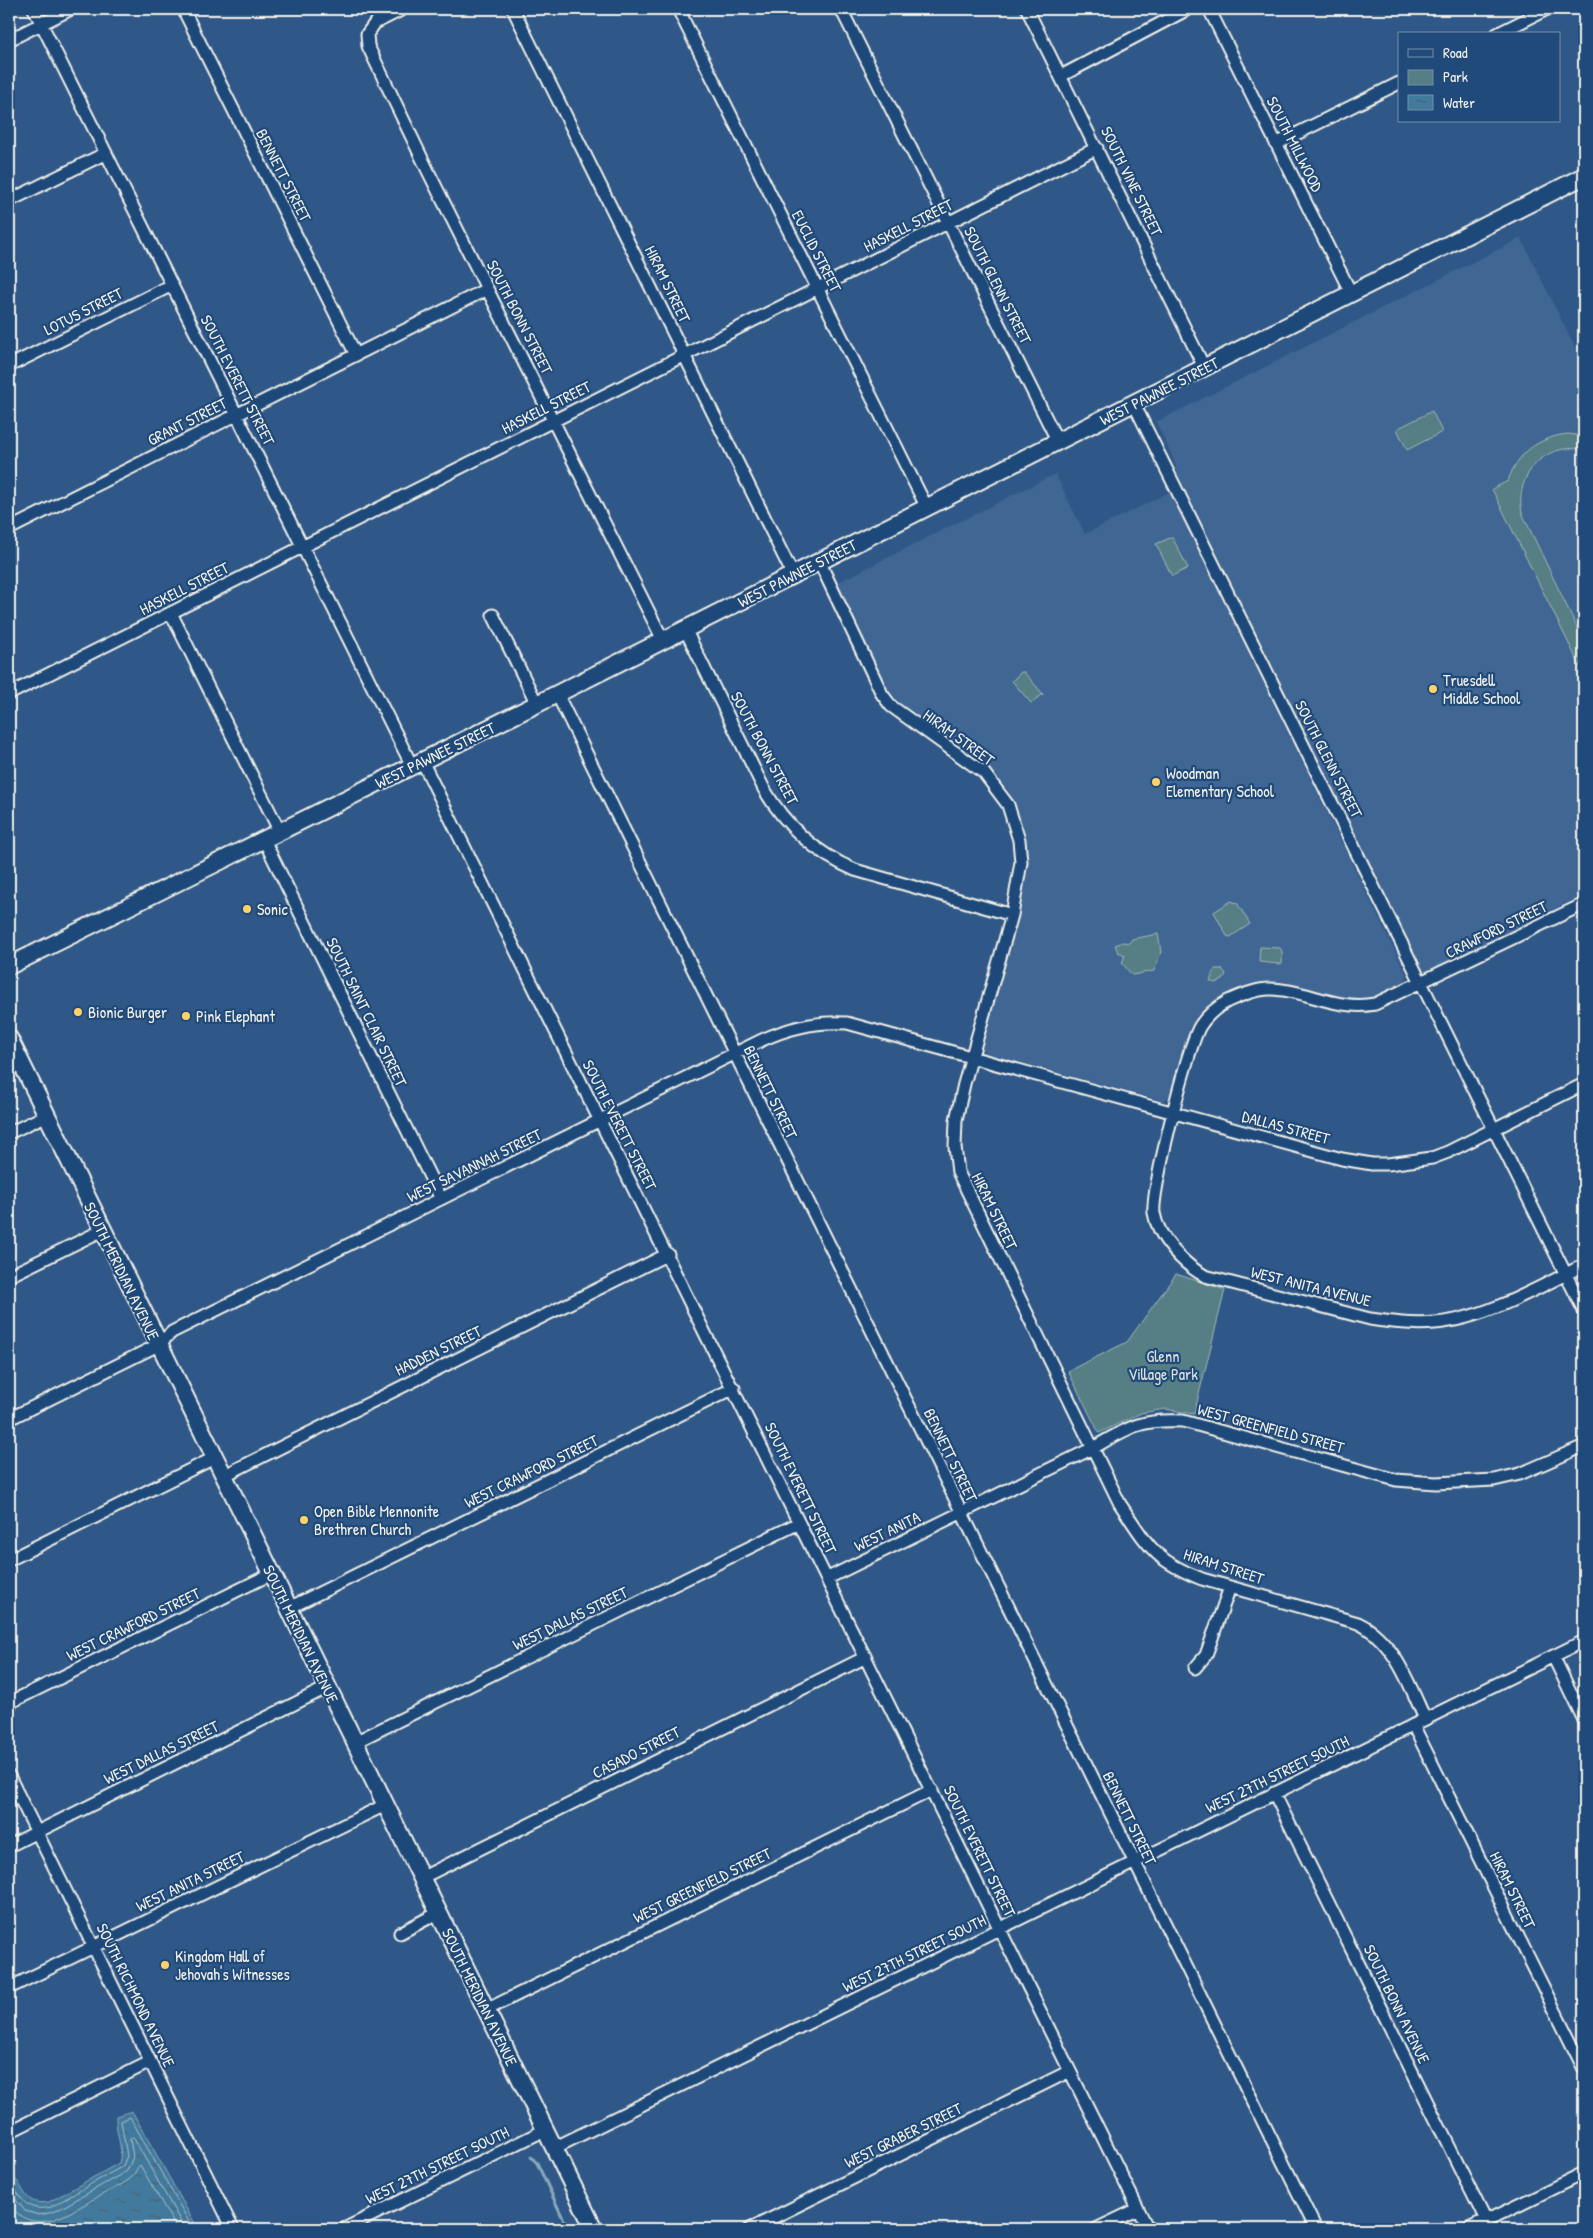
<svg xmlns="http://www.w3.org/2000/svg" width="1593" height="2238" font-family="'Patrick Hand',sans-serif">
<style>
.built{fill:#406694}
.green{fill:#567e85;stroke:#a5b8b6}
.water{fill:url(#water-ripples);stroke:#89aabb}
.lines{fill:none;stroke-linecap:round;stroke-linejoin:round}
.shore{stroke:#adc1ca;stroke-width:1}
.stream{stroke:#89aabb;stroke-width:3}
.street-casing{stroke:#f4f1e8;stroke-width:15}
.secondary-casing{stroke:#f4f1e8;stroke-width:20}
.street{stroke:#1f4a7a;stroke-width:11}
.secondary{stroke:#1f4a7a;stroke-width:16}
.poi-dot{fill:#ffd166;stroke:#1f4a7a;stroke-width:2}
.labels{text-anchor:middle;stroke-width:4.5;stroke-linejoin:round;paint-order:stroke}
.street-label{font-size:16px;fill:#f4f1e8;stroke:#1f4a7a}
.poi-label{font-size:16px;fill:#f4f1e8;stroke:#1f4a7a;text-anchor:start}
.park-label{font-size:16px;fill:#dce0d9;stroke:#1f4a7a}
</style>
<defs>
<pattern id="water-ripples" width="26" height="14" patternUnits="userSpaceOnUse" patternTransform="scale(1.25)"><rect width="26" height="14" fill="#427a9d"/><path d="M2 4q2-2 4 0t4 0M15 11q2-2 4 0t4 0" fill="none" stroke="#466172"/></pattern>
</defs>
<rect width="100%" height="100%" fill="#2f5888"/>
<filter id="ink" filterUnits="userSpaceOnUse"><feTurbulence type="fractalNoise" baseFrequency=".02" numOctaves="2"/><feDisplacementMap in="SourceGraphic" scale="10" xChannelSelector="R" yChannelSelector="G"/><feConvolveMatrix kernelMatrix="1 2 1 2 8 2 1 2 1" color-interpolation-filters="sRGB"/></filter>
<g filter="url(#ink)">
<path class="built" d="M1521 238 1584 366V894L1431 970 1426 971 1420 969 1180 484 1174 460 1156 422Z
M1055 474 1085 534 1170 492 1407 976 1403 985 1397 988 1368 1000 1355 1001 1264 984 1248 986 1226 994 1212 1003 1198 1018 1190 1031 1171 1095 1163 1101 986 1053 982 1048 1028 871 1025 834 1018 810 1007 789 982 760 904 707 891 693 882 679 837 583Z"/>
<path class="green" d="M1432 411 1442 432 1407 450 1397 429Z
M1568 434 1584 436V450C1545 441 1514 475 1522 513L1584 642V674L1492 489 1508 481C1517 453 1539 437 1568 434Z
M1172 537 1188 568 1172 576 1156 544Z
M1021 672H1024L1043 694 1031 703 1012 681Z
M1231 901 1237 903 1250 924 1230 937 1227 936 1214 912Z
M1158 934 1161 952 1154 971 1132 975 1122 963 1125 955 1118 952 1115 945 1123 942 1129 943 1132 939Z
M1260 947 1280 948 1282 951V963L1279 964 1259 962Z
M1215 969H1222L1226 974 1223 980 1215 983 1210 981Z
M1176 1274 1225 1290 1194 1414 1165 1409 1141 1413 1099 1433 1068 1371 1127 1342Z"/>
<path class="water" d="M132 2111 198 2229H9V2174C27 2185 21 2207 49 2202L119 2163C124 2148 115 2132 116 2116Z"/>
<g class="lines">
<path class="shore" d="M9 2180C21 2198 26 2213 51 2207L123 2166 127 2156 121 2121 130 2117 193 2229
M9 2191 25 2211 39 2215 54 2212 127 2171 133 2157 130 2139 133 2137 185 2229
M9 2204C34 2238 65 2215 94 2199 106 2192 122 2186 132 2177 136 2173 136 2168 140 2165L177 2229"/>
<path class="stream" d="M531 2157 537 2163 568 2229"/>
<g class="street-casing">
<path id="street" d="M34 9 412 766
M183 9 356 355
M403 9 375 23 367 34 368 46 428 171 663 640
M513 9 793 575
M678 9 927 508
M841 9 1058 442
M1027 9 1205 369
M1209 9 1352 295
M1497 34 1547 9
M9 40 71 9
M1061 76 1188 9
M1276 144 1399 83
M9 201 106 153
M9 366 172 285
M1134 404 1584 1311
M9 529 487 289
M819 561 882 694 891 706 984 773 1008 805 1019 840 1021 862 1012 915 964 1084 956 1120 955 1147 958 1172 1120 1504C1148 1545 1153 1560 1202 1579L1358 1623C1394 1640 1409 1684 1425 1719
M171 613 280 832
M493 615 537 704
M685 629 764 789C786 827 815 853 855 870L1012 915
M9 694 1097 148
M557 694 1316 2229
M422 761 1148 2229
M264 840 441 1199
M1584 904 1375 1004C1336 1011 1308 990 1272 989 1258 988 1241 995 1228 1001 1217 1007 1207 1015 1200 1026 1188 1046 1151 1191 1154 1213 1158 1238 1184 1265 1205 1276L1370 1319C1391 1322 1412 1325 1435 1323 1485 1319 1539 1287 1584 1265
M9 1133 47 1115
M9 1276 103 1230
M9 1419 158 1345 172 1332 762 1040C790 1027 816 1021 847 1023L1342 1159 1372 1164H1388L1432 1158 1448 1152 1584 1084
M223 1476 668 1254
M9 1560 214 1458
M828 1578 1093 1448C1129 1427 1140 1419 1183 1421L1396 1480 1436 1483 1494 1480 1520 1474 1584 1446
M289 1608 734 1388
M1553 1656 1584 1720
M1195 1668 1206 1655 1230 1587
M9 1703 271 1574
M1413 1725 1584 2069
M355 1742 799 1523
M9 1776 233 2229
M1274 1793 1490 2229
M9 1846 328 1687
M421 1878 866 1657
M400 1933 438 1913
M9 1988 385 1805
M486 2010 932 1790
M9 2132 150 2062
M554 2148 1584 1641
M344 2229 545 2130
M750 2229 1070 2071
M1096 2229 1138 2209
M1469 2229 1584 2173"/>
</g>
<g class="secondary-casing">
<path id="secondary" d="M9 966 537 704 1584 176
M9 1038 594 2229"/>
</g>
<use href="#street" class="street"/>
<use href="#secondary" class="secondary"/>
</g>
</g>
<g class="poi-dot">
<circle cx="1433" cy="689" r="5"/>
<circle cx="1156" cy="782" r="5"/>
<circle cx="247" cy="909" r="5"/>
<circle cx="78" cy="1012" r="5"/>
<circle cx="186" cy="1016" r="5"/>
<circle cx="304" cy="1520" r="5"/>
<circle cx="165" cy="1965" r="5"/>
</g>
<g class="labels">
<g class="street-label">
<text transform="translate(1295 144) rotate(63)" y="6">SOUTH MILLWOOD</text>
<text transform="translate(284 175) rotate(63)" y="6">BENNETT STREET</text>
<text transform="translate(1132 181) rotate(64)" y="6">SOUTH VINE STREET</text>
<text transform="translate(908 225) rotate(-27)" y="6">HASKELL STREET</text>
<text transform="translate(817 251) rotate(63)" y="6">EUCLID STREET</text>
<text transform="translate(668 284) rotate(64)" y="6">HIRAM STREET</text>
<text transform="translate(998 285) rotate(63)" y="6">SOUTH GLENN STREET</text>
<text transform="translate(83 311) rotate(-27)" y="6">LOTUS STREET</text>
<text transform="translate(520 317) rotate(63)" y="6">SOUTH BONN STREET</text>
<text transform="translate(238 380) rotate(63)" y="6">SOUTH EVERETT STREET</text>
<text transform="translate(1159 391) rotate(-27)" y="6">WEST PAWNEE STREET</text>
<text transform="translate(546 407) rotate(-27)" y="6">HASKELL STREET</text>
<text transform="translate(187 421) rotate(-27)" y="6">GRANT STREET</text>
<text transform="translate(797 573) rotate(-27)" y="6">WEST PAWNEE STREET</text>
<text transform="translate(184 588) rotate(-27)" y="6">HASKELL STREET</text>
<text transform="translate(959 737) rotate(36)" y="6">HIRAM STREET</text>
<text transform="translate(765 748) rotate(62)" y="6">SOUTH BONN STREET</text>
<text transform="translate(435 755) rotate(-26)" y="6">WEST PAWNEE STREET</text>
<text transform="translate(1329 759) rotate(63)" y="6">SOUTH GLENN STREET</text>
<text transform="translate(1496 929) rotate(-26)" y="6">CRAWFORD STREET</text>
<text transform="translate(367 1012) rotate(64)" y="6">SOUTH SAINT CLAIR STREET</text>
<text transform="translate(771 1092) rotate(64)" y="6">BENNETT STREET</text>
<text transform="translate(620 1125) rotate(63)" y="6">SOUTH EVERETT STREET</text>
<text transform="translate(1286 1127) rotate(15)" y="6">DALLAS STREET</text>
<text transform="translate(474 1165) rotate(-26)" y="6">WEST SAVANNAH STREET</text>
<text transform="translate(995 1211) rotate(64)" y="6">HIRAM STREET</text>
<text transform="translate(122 1271) rotate(64)" y="6">SOUTH MERIDIAN AVENUE</text>
<text transform="translate(1311 1286) rotate(14)" y="6">WEST ANITA AVENUE</text>
<text transform="translate(438 1350) rotate(-26)" y="6">HADDEN STREET</text>
<text transform="translate(1271 1428) rotate(15)" y="6">WEST GREENFIELD STREET</text>
<text transform="translate(951 1455) rotate(64)" y="6">BENNETT STREET</text>
<text transform="translate(531 1471) rotate(-26)" y="6">WEST CRAWFORD STREET</text>
<text transform="translate(801 1488) rotate(64)" y="6">SOUTH EVERETT STREET</text>
<text transform="translate(887 1531) rotate(-26)" y="6">WEST ANITA</text>
<text transform="translate(1224 1566) rotate(18)" y="6">HIRAM STREET</text>
<text transform="translate(570 1618) rotate(-26)" y="6">WEST DALLAS STREET</text>
<text transform="translate(133 1624) rotate(-26)" y="6">WEST CRAWFORD STREET</text>
<text transform="translate(301 1634) rotate(64)" y="6">SOUTH MERIDIAN AVENUE</text>
<text transform="translate(161 1752) rotate(-26)" y="6">WEST DALLAS STREET</text>
<text transform="translate(636 1752) rotate(-27)" y="6">CASADO STREET</text>
<text transform="translate(1277 1774) rotate(-26)" y="6">WEST 27TH STREET SOUTH</text>
<text transform="translate(1130 1818) rotate(64)" y="6">BENNETT STREET</text>
<text transform="translate(980 1851) rotate(64)" y="6">SOUTH EVERETT STREET</text>
<text transform="translate(190 1881) rotate(-26)" y="6">WEST ANITA STREET</text>
<text transform="translate(702 1885) rotate(-26)" y="6">WEST GREENFIELD STREET</text>
<text transform="translate(1513 1890) rotate(64)" y="6">HIRAM STREET</text>
<text transform="translate(914 1953) rotate(-26)" y="6">WEST 27TH STREET SOUTH</text>
<text transform="translate(136 1995) rotate(64)" y="6">SOUTH RICHMOND AVENUE</text>
<text transform="translate(480 1997) rotate(64)" y="6">SOUTH MERIDIAN AVENUE</text>
<text transform="translate(1397 2004) rotate(64)" y="6">SOUTH BONN AVENUE</text>
<text transform="translate(903 2135) rotate(-26)" y="6">WEST GRABER STREET</text>
<text transform="translate(437 2165) rotate(-26)" y="6">WEST 27TH STREET SOUTH</text>
</g>
<g class="poi-label">
<text x="1443" y="686">Truesdell<tspan x="1443" dy="18">Middle School</tspan></text>
<text x="1166" y="779">Woodman<tspan x="1166" dy="18">Elementary School</tspan></text>
<text x="257" y="915">Sonic</text>
<text x="88" y="1018">Bionic Burger</text>
<text x="196" y="1022">Pink Elephant</text>
<text x="314" y="1517">Open Bible Mennonite<tspan x="314" dy="18">Brethren Church</tspan></text>
<text x="175" y="1962">Kingdom Hall of<tspan x="175" dy="18">Jehovah's Witnesses</tspan></text>
</g>
<g class="park-label">
<text x="1163" y="1362">Glenn<tspan x="1163" dy="18">Village Park</tspan></text>
</g>
</g>
<rect width="1593" height="2238" fill="none" stroke="#1f4a7a" stroke-width="30"/>
<rect x="15" y="15" width="1563" height="2208" fill="none" stroke="#f4f1e8" stroke-width="2" filter="url(#ink)"/>
<rect x="1398" y="32" width="162" height="90" fill="#1f4a7a" stroke="#748da6"/>
<rect x="1408" y="49" width="25" height="8" fill="#1f4a7a" stroke="#748da6"/>
<text x="1443" y="58" font-size="15" fill="#f4f1e8">Road</text>
<rect x="1408" y="70" width="25" height="15" fill="#567e85" stroke="#748da6"/>
<text x="1443" y="82" font-size="15" fill="#f4f1e8">Park</text>
<rect x="1408" y="95" width="25" height="15" fill="url(#water-ripples)" stroke="#748da6"/>
<text x="1443" y="108" font-size="15" fill="#f4f1e8">Water</text>
</svg>
